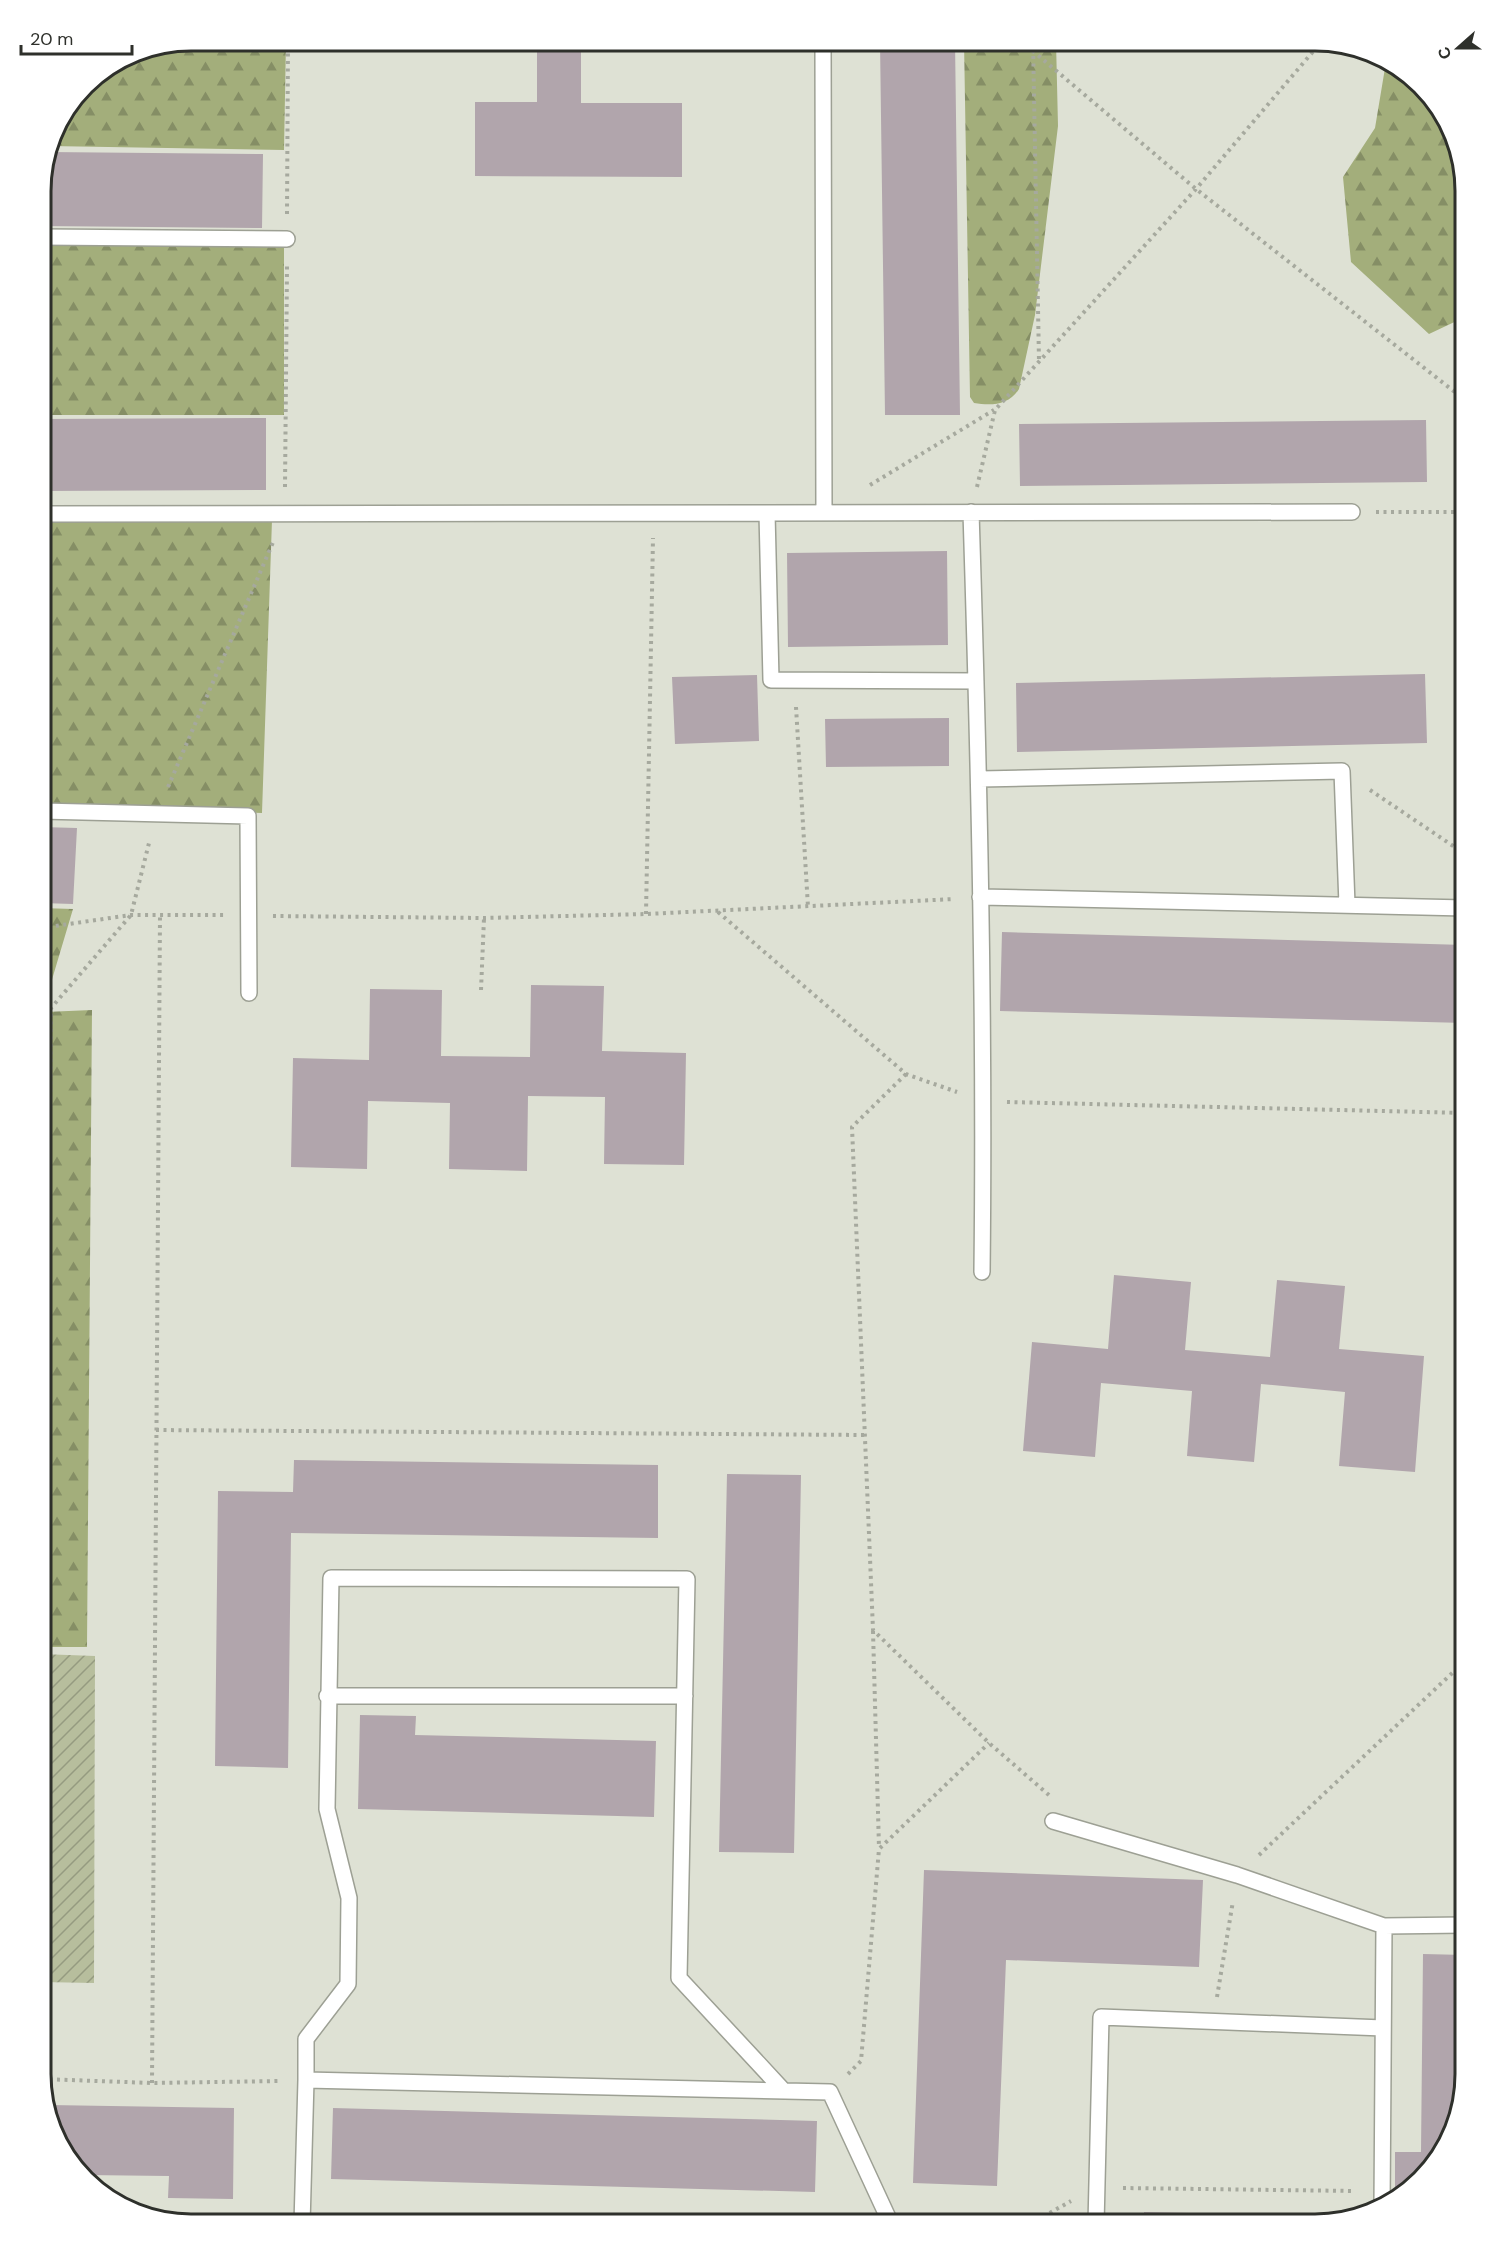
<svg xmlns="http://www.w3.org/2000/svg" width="1506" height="2265" font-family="'DM Sans',sans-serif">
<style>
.forest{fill:url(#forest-firs)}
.garden{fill:url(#garden-furrows)}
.building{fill:#b1a5ac}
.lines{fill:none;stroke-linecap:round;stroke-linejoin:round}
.service-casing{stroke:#9da094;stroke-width:18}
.path{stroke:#a6a99e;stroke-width:4;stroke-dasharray:3 4.5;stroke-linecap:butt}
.service{stroke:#fff;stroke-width:15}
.rim{fill:none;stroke:#2e302b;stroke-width:3}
</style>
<defs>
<pattern id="forest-firs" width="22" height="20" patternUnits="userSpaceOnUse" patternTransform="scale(1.5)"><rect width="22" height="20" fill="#a3ae7b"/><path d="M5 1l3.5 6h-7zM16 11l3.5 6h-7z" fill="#858e65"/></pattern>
<pattern id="garden-furrows" width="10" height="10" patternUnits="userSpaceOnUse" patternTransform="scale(1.5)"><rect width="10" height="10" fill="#b7be9d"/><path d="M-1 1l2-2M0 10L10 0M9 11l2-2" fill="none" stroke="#959b80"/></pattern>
</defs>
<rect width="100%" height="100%" fill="#dee1d4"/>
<path class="forest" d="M191 41H286L284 150 49 146C59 106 97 70 133 53 149 45 173 44 191 41Z
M964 41H1056L1058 126 1035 315 1019 389C1009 405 992 406 974 403L970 397Z
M1386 62 1398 66 1445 116 1465 191V317L1429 334 1351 262 1343 177 1375 128Z
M41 238 284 241V415H41Z
M41 520H272L262 813 41 806Z
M41 908 73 909 45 1003H41Z
M92 1010 87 1647H41L45 1012Z"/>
<path class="garden" d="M41 1654 95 1656 94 1983 41 1982Z"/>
<path class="building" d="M537 41H581V103H682V177L475 176V102H537Z
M880 41H955L960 415H885Z
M48 152 263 154 262 228 41 226V182Z
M266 418V490L41 491V419Z
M1426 420 1427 482 1020 486 1019 424Z
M947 551 948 645 788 647 787 553Z
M1425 674 1427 743 1017 752 1016 683Z
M757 675 759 741 675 744 672 677Z
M949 718V766L826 767 825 719Z
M41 827 77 828 73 904 41 903Z
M1002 932 1465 945V1023L1000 1011Z
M531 985 604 986 602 1051 686 1053 684 1165 604 1164 605 1097 528 1096 527 1171 449 1169 450 1103 368 1101 367 1169 291 1167 293 1058 369 1060 370 989 442 990 441 1056 530 1057Z
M1114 1275 1191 1282 1185 1350 1270 1357 1277 1280 1345 1286 1339 1349 1424 1356 1415 1472 1339 1466 1345 1392 1261 1384 1254 1462 1187 1456 1192 1391 1101 1383 1095 1457 1023 1451 1032 1342 1108 1349Z
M294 1460 658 1465V1538L291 1533 288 1768 215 1766 218 1491 293 1492Z
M727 1474 801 1475 794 1853 719 1852Z
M360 1715 416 1716 415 1735 656 1741 654 1817 358 1809Z
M924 1870 1203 1880 1199 1967 1006 1960 997 2186 913 2183Z
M1423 1954 1465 1955V2074L1445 2149 1395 2200V2152H1421Z
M49 2105 234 2108 233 2199 168 2198 169 2176 85 2175 61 2149Z
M333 2108 817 2121 815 2192 331 2179Z
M1144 2212 1233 2214 1232 2224H1144Z"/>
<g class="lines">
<g class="service-casing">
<path id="service" d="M823 41 824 513
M41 237 287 239
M971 512C979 766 985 1019 982 1272
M767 513 771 680 976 681
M41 514 1352 512
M980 779 1342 771 1347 905
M41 811 248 816 249 993
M980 897 1465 908
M327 1696H685
M1053 1821 1237 1875 1384 1926 1465 1925
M306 2080V2039L348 1984 349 1898 327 1809 331 1578 687 1579 679 1978 783 2090
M1382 2207 1384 1926
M302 2224 306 2080 830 2092 891 2224
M1096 2224 1101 2017 1383 2028"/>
</g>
<path class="path" d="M1021 41 1196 189 1465 400
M1033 41 1039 361
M287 214 288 41
M870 485 994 410
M285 487 287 266
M977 487 995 410 1196 189 1322 41
M1376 512H1465
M796 707 808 907
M168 787 274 540
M1370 790 1465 854
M718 912 906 1074 957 1092
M646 914 653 538
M273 916 484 918 646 914 955 899
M41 928 131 915H224
M481 990 484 918
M41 1022 50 1009
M906 1074 852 1127 873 1630 989 1743 1050 1796
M1007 1102 1465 1113
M156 1430 864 1435
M41 1612H46L51 1008 131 915 150 839
M873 1631 879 1848
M1259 1855 1465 1661
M1217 1997 1233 1901
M848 2074 861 2061 879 1849 989 1743
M42 2079 152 2083 281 2081
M152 2083 160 915
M1123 2188 1355 2191
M1030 2224 1071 2201"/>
<use href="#service" class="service"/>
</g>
<path d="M0 0H1506V2265H0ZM191 51H1315A140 140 0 0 1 1455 191V2074A140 140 0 0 1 1315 2214H191A140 140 0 0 1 51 2074V191A140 140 0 0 1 191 51Z" fill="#fff" fill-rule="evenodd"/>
<path class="rim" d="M191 51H1315A140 140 0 0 1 1455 191V2074A140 140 0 0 1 1315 2214H191A140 140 0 0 1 51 2074V191A140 140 0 0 1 191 51Z"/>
<g transform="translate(1458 48) rotate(249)" stroke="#ffffff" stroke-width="4.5" paint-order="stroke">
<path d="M0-4.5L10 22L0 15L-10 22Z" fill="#2e302b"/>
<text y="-9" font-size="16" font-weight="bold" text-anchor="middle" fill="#2e302b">С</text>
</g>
<path d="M21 45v9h111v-9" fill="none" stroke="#2e302b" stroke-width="3"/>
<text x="30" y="45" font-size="18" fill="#2e302b" stroke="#ffffff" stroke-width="4.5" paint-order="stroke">20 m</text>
</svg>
